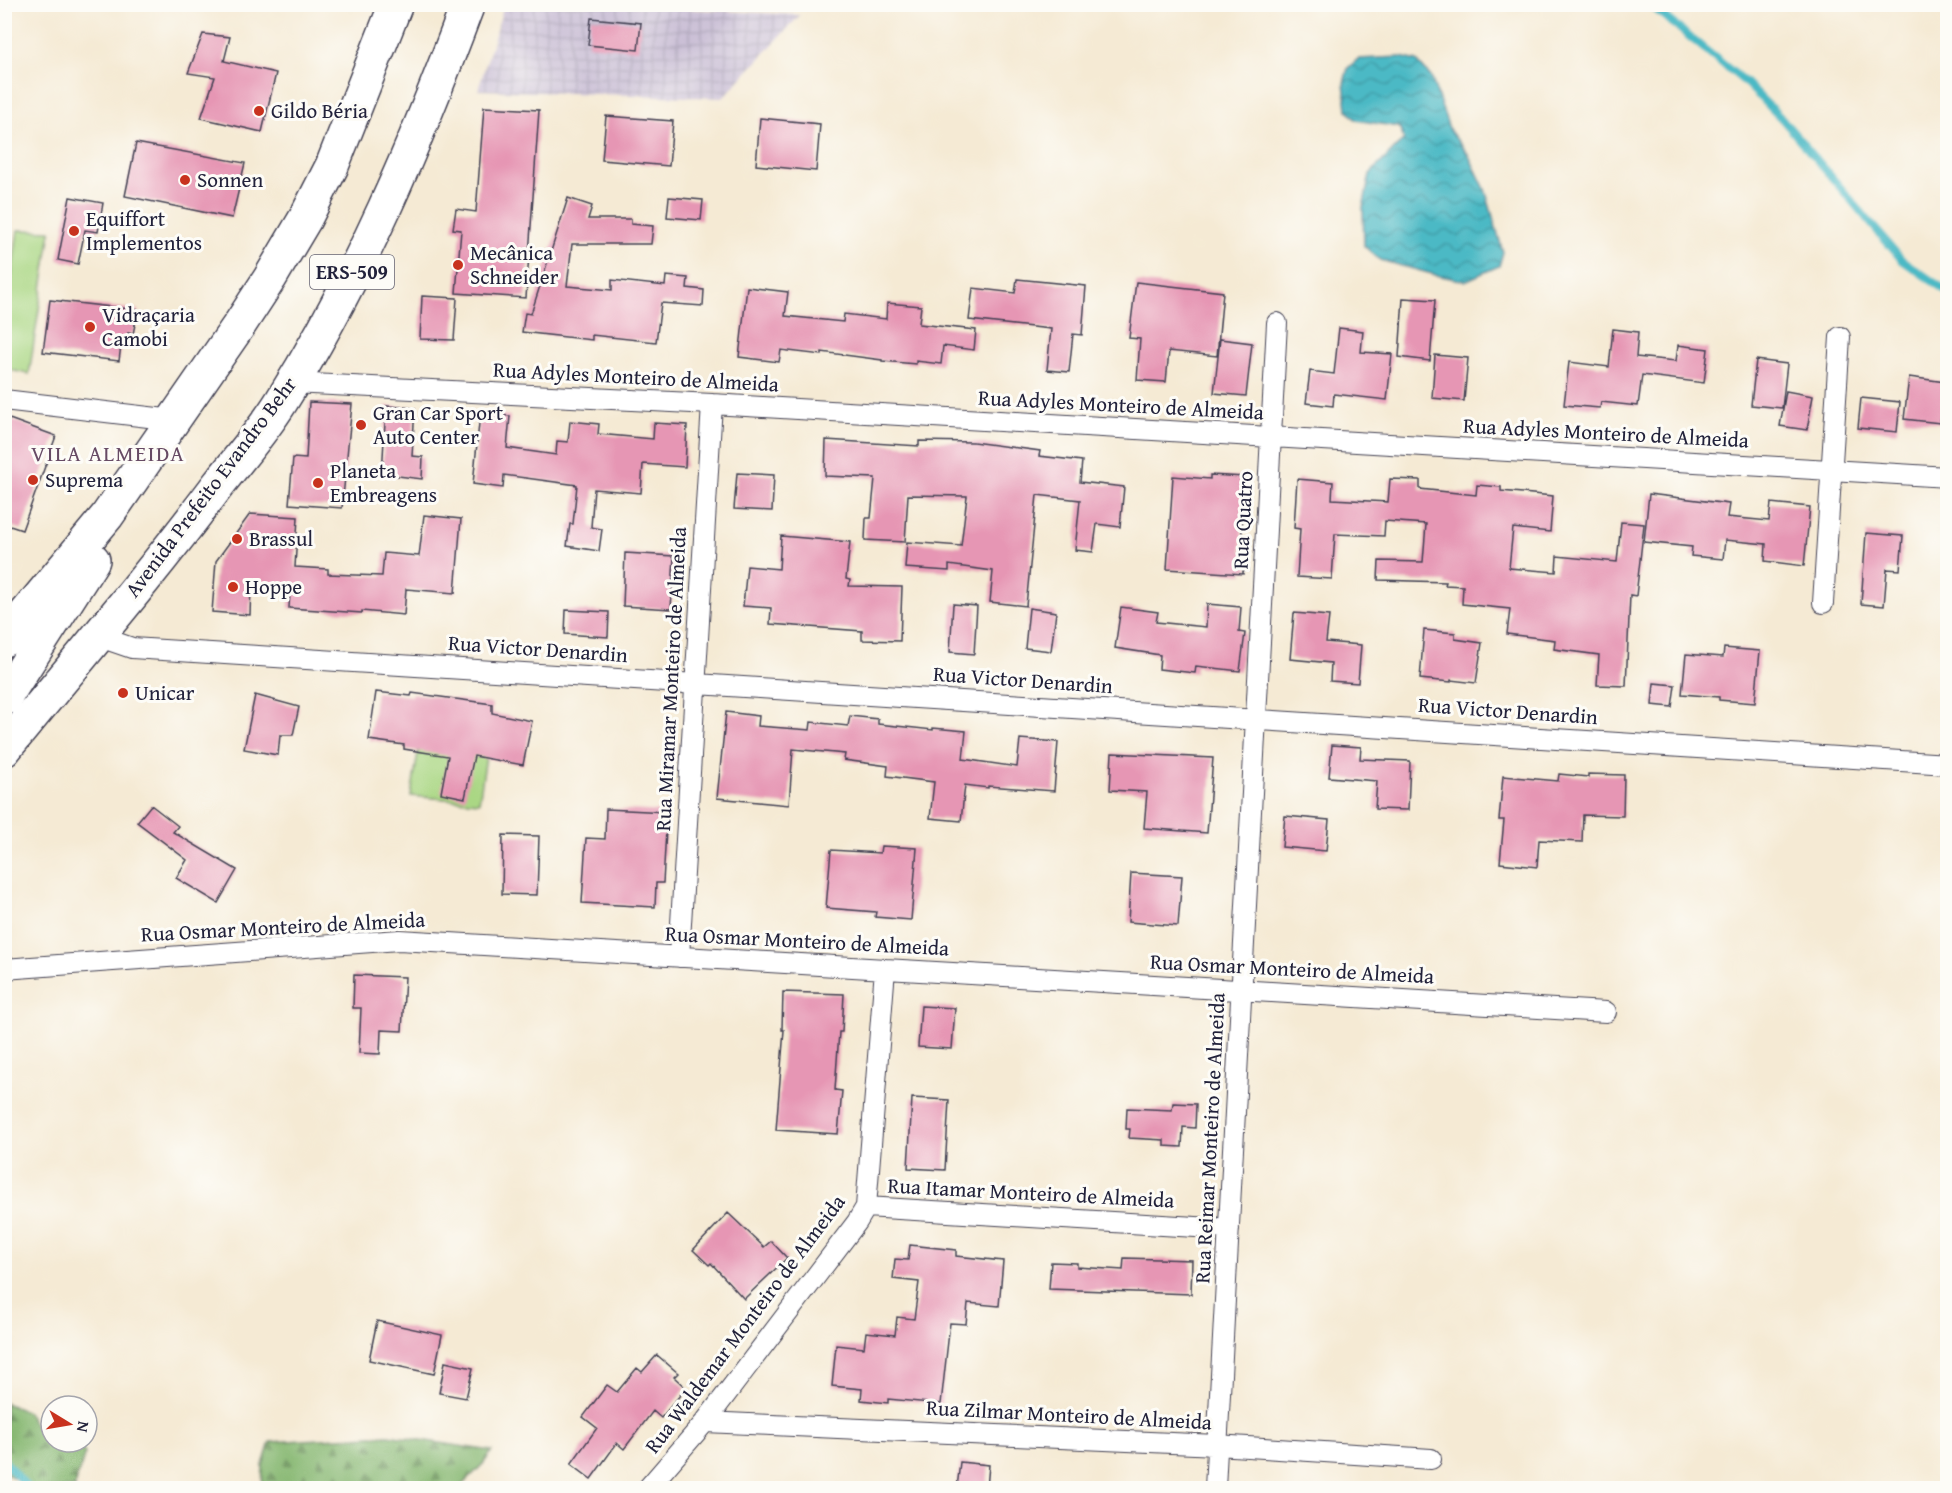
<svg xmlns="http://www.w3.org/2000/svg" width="1952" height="1493" font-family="'Gentium Book Plus',serif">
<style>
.industrial{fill:url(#industrial-grid)}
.green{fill:#aad784;stroke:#667c60;stroke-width:1.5}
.forest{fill:url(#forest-firs);stroke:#546d56;stroke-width:1.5}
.water{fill:url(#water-waves);stroke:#366e80;stroke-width:1.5}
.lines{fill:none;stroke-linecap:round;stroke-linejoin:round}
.stream{stroke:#4bb9c5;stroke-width:8}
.building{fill:#e696b4}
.minor-casing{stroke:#424052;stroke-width:22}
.trunk-casing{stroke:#424052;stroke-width:36}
.minor{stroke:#fff;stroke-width:20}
.trunk{stroke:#fff;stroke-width:33}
.poi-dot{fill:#c8321e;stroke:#fdfcf7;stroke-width:2}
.labels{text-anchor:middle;stroke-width:6;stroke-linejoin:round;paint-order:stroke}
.shield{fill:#fdfcf7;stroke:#646373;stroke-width:1.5}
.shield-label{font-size:20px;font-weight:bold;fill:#22223b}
.poi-label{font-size:21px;fill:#22223b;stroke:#fdfcf7;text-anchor:start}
.street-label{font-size:21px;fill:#22223b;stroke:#fdfcf7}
.neighbourhood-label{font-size:22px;letter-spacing:1.5px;fill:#674b65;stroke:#fdfcf7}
</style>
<defs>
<pattern id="industrial-grid" width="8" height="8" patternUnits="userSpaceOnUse" patternTransform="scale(1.5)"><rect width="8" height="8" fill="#cabfd6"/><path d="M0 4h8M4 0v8" fill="none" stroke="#ada4b9"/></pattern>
<pattern id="forest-firs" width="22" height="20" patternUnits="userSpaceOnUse" patternTransform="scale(1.5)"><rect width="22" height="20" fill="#87b872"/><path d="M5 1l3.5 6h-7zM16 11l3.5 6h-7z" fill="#6e955f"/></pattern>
<pattern id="water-waves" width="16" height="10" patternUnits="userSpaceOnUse" patternTransform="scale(1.5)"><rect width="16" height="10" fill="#4bb9c5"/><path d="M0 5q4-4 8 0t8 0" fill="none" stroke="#3e96a1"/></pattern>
</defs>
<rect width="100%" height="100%" fill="#fdfcf7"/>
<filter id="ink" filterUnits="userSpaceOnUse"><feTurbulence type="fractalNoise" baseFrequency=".0167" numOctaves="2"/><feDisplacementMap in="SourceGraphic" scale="12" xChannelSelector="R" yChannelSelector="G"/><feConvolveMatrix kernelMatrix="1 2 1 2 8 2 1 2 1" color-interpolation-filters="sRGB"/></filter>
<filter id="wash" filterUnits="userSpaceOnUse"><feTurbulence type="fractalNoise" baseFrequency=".008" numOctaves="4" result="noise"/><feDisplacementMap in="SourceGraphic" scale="24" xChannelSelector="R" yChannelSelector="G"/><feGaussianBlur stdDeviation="1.35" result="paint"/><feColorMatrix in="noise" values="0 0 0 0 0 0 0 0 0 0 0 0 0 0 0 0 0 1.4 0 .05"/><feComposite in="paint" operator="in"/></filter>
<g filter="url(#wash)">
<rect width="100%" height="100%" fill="#f5ead4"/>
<path class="industrial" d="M504 5H613L800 15 723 98 478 90Z"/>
<path class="green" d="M18 230 51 231 29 374 5 369V322Z
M425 710 492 717 479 802 411 796Z"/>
<path class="forest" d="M5 1403 27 1412 38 1431 51 1432V1442H79L85 1454 74 1487 76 1488H32L5 1473Z
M388 1435 492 1451 484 1463 459 1488H262L263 1465 270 1442Z"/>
<path class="water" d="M1401 57 1417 61 1431 77 1450 131 1468 154 1485 189 1503 252 1499 266 1465 281 1436 275 1380 260 1364 246 1363 208 1370 174 1404 139 1399 127 1356 120 1347 109 1344 83 1348 68 1358 59Z"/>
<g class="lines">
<path class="stream" d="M1649 4 1745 82 1783 120 1902 260 1948 292
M4 1461 28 1488"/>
</g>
<g id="blocks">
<path class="building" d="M591 18 641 23 638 50 588 45Z
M203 34 230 37 224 61 276 73 262 132 201 118 215 77 188 73Z
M484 107 539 110 526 298 456 293 461 230 453 229 456 209 476 212Z
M606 116 673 121 669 166 602 160Z
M760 118 820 124 816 171 756 165Z
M136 143 245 163 232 218 125 196Z
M70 197 103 203 98 232 85 230 78 264 58 260Z
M669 197 703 200 701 220 667 217Z
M568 198 592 206 588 219H631V224L653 226 651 244H572L567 286 612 290V280L665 286 666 276 688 278 687 288 704 290 703 306 661 303 656 342 592 335V340L522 332 525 313 531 314Z
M1017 279 1086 286 1082 335 1073 334 1069 372 1047 370 1051 329 969 320 973 288 1015 293Z
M1136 282 1223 292 1217 356 1169 351 1166 382 1137 380 1140 339 1129 338Z
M747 287 788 292 785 316 843 322 844 314 886 319 887 303 921 306 919 324 976 330 974 350 943 346 941 364 916 361V364L882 361V360L822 352V355L781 350 779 362 739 357Z
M422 296 457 298 454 340 420 339Z
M1403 298 1435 300 1430 361 1399 357Z
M50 300 138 310 133 334 128 333 126 346 121 345 119 361 43 352Z
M1339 328 1363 331 1361 352 1392 354 1387 400 1334 394 1333 406 1306 403 1310 371 1334 374Z
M1613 329 1638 332 1636 357 1676 361 1678 345 1708 349 1704 383 1642 375 1638 406 1601 402 1600 408 1564 405 1569 362 1609 367Z
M1220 339 1252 343 1246 396 1214 393Z
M1435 355 1468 358 1464 401 1432 398Z
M1756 360 1787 364 1782 408 1751 405Z
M1909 377 1945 382 1940 423 1904 419Z
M1786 391 1813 396 1807 430 1780 426Z
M1861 398 1900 402 1897 432 1858 428Z
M309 402 352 404 342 508 289 504 293 458 306 459Z
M386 406 415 408 412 456 423 457 422 479 382 474Z
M480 413 510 416 507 448 556 455 557 441 568 442 570 421 599 424 598 434 653 439 654 423 687 425 685 467 643 464 641 493 594 489 591 527 602 529 599 551 567 546 570 524H573L577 485 504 475 503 488 473 484Z
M4 417 56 436 22 530 4 524Z
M826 440 919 446V441L973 442 1040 451 1039 456 1082 461 1080 482 1124 487 1120 527 1097 524 1093 552 1075 550 1080 500 1037 495 1026 606 990 602 993 571 949 565V571L905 568 907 542 961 546 967 496 908 495 905 542 865 540 866 518H871L875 478 825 476Z
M737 473 774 475 772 511 734 509Z
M1210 475 1245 477 1241 551 1248 552V571H1243V574L1167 569 1173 476 1210 479Z
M1297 479 1333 482 1332 499 1388 502 1390 479 1420 480V489L1476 495 1477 485 1501 487V491L1553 496 1550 532 1513 528 1509 568 1556 572 1557 556 1617 562 1621 522 1644 524 1636 596 1630 595 1626 686 1597 685 1599 655 1554 649 1555 640 1507 634 1510 609 1462 604 1463 586 1445 585 1446 582 1378 580 1379 561 1423 562 1426 524 1385 521 1384 536 1335 534 1332 579 1297 577 1300 529 1294 528Z
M1649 494 1729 504 1727 517 1769 521 1771 503 1810 507 1804 566 1765 561 1766 544 1725 540 1723 559 1691 556 1692 547 1644 542Z
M250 514 298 517 295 567 328 569V574L382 576 384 553 419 556 424 515 461 519 455 593 406 589 404 615 362 611V613L289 608 290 591 251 586 250 615 212 612 216 561Z
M1866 533 1903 536 1900 570 1887 569 1884 606 1861 604Z
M781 536 850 542 846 579 850 580 849 586 902 587 900 641 862 640V631L770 624 771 608 743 606 747 566 779 569Z
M625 553 674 556 671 609 623 606Z
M953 604 977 606 974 654 950 652Z
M1207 604 1241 607 1239 632 1245 633 1240 671 1196 666 1195 673 1159 669 1160 655 1115 648 1121 607 1158 612 1156 622 1206 627Z
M1029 608 1056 612 1051 651 1025 648Z
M566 610 609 612 608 637 565 634Z
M1294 613 1329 616 1326 642 1361 645 1358 683 1330 681 1331 663 1290 659Z
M1424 630 1455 633V639L1482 643 1476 683 1451 680V682L1420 679Z
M1724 648 1760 651 1755 703 1719 700V697L1682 694 1686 654 1723 657Z
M1654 683 1675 685 1672 707 1652 705Z
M376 692 411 696 412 693 492 704V713L532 721 523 765 474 756 465 798 441 793 448 756 404 749V745L369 740Z
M255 695 299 707 293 735H280L278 755 244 749Z
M726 712 759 716 758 726 810 730 811 722 848 726 850 716 878 719V724L933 730V728L966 731 963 759 1017 767 1020 739 1058 742 1054 791 988 786V788L965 785 961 821 930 818 934 782 887 776 888 766 844 760 845 754 793 749 789 805 717 798Z
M1332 745 1361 747 1360 759 1410 761 1408 810 1375 809 1377 781 1329 777Z
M1112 753 1213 758 1207 833 1144 828 1147 792 1110 790Z
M1559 774 1588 777V774L1624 775 1623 816 1583 815 1582 842 1539 840 1537 867 1500 863 1504 820H1499L1503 776 1558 781Z
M151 805 178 826 173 832 237 870 218 903 176 878 187 860 137 822Z
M606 809 667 812 663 883H656L655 907 582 903 586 838 605 839Z
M1285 816 1329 820 1326 851 1282 847Z
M503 835 539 836 537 895 502 894Z
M881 846 917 848 911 920 875 917 876 912 826 908 831 850 880 853Z
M1131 873 1182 876 1178 926 1128 922Z
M354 975 405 977 402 1031 381 1030 380 1054 359 1053 361 1008H353Z
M783 992 844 994 842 1032H839L835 1090 842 1091 838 1134 776 1130 784 1030H782Z
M921 1006 955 1008 952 1049 918 1047Z
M912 1098 949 1100 945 1170 908 1168Z
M1173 1103 1196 1104 1195 1128 1183 1127 1182 1147 1164 1146V1140L1129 1138 1130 1129H1126L1127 1108 1172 1110Z
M728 1213 764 1247 771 1241 787 1258 744 1299 711 1263 709 1265 693 1250Z
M910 1245 956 1250V1256L1003 1261 999 1306 968 1303 966 1324 950 1323 941 1404 888 1399V1403L861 1400 862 1389 832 1386 836 1345 864 1348 866 1332 895 1335 897 1317 914 1319 919 1282 893 1279 895 1259 908 1260Z
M1124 1258 1192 1260 1191 1294 1049 1289 1051 1262 1077 1263V1267L1123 1270Z
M377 1321 442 1335 434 1374 369 1360Z
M657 1355 678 1373 674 1377 686 1388 661 1418 653 1411 624 1449 617 1443 591 1479 571 1464 597 1428 583 1417 607 1385 617 1392 637 1368 642 1372Z
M445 1362 473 1368 466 1398 439 1393Z
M960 1462 989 1465 987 1488H957Z"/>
</g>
</g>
<g filter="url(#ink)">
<use href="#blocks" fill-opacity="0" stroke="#424052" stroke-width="1.5"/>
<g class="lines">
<g class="minor-casing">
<path id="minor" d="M292 383 712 404 1948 477
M4 400 174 420
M1823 603 1840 337
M97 636 132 648 1948 764
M679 957 712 404
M4 969 399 940 1606 1012
M866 1207 1229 1229
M705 1422 1217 1445 1431 1459
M648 1488 705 1422 857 1222 866 1207 885 969
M1215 1488 1277 323"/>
</g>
<g class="trunk-casing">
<path id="trunk" d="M4 640 107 516 240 324 270 278 305 219 332 166 396 4
M4 699 93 560
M4 750C76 662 150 576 218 485 239 458 263 431 281 402 359 278 417 141 468 4"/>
</g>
<use href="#minor" class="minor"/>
<use href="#trunk" class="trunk"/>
</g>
</g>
<g class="poi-dot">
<circle cx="259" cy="111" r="6"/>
<circle cx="185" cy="180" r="6"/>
<circle cx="74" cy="231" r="6"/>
<circle cx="458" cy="265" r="6"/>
<circle cx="90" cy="327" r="6"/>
<circle cx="361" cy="425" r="6"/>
<circle cx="33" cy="480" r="6"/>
<circle cx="318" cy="483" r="6"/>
<circle cx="237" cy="539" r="6"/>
<circle cx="233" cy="587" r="6"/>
<circle cx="123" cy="693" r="6"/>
</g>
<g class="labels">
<rect class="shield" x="310" y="255" width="84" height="34" rx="4.5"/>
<g class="shield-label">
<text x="352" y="279">ERS-509</text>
</g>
<g class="poi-label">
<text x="271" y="118">Gildo Béria</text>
<text x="197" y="187">Sonnen</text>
<text x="86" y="226">Equiffort<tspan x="86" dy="24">Implementos</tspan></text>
<text x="470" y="260">Mecânica<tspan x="470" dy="24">Schneider</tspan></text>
<text x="102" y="322">Vidraçaria<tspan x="102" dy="24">Camobi</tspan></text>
<text x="373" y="420">Gran Car Sport<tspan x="373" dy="24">Auto Center</tspan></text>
<text x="330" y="478">Planeta<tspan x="330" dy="24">Embreagens</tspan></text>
<text x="45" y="487">Suprema</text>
<text x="249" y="546">Brassul</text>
<text x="245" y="594">Hoppe</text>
<text x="135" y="700">Unicar</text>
</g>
<g class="street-label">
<text transform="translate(636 377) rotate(3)" y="7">Rua Adyles Monteiro de Almeida</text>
<text transform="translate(1121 405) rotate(3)" y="7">Rua Adyles Monteiro de Almeida</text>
<text transform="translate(1606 433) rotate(3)" y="7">Rua Adyles Monteiro de Almeida</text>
<text transform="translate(211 487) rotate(-53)" y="7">Avenida Prefeito Evandro Behr</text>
<text transform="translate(1243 520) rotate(-87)" y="7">Rua Quatro</text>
<text transform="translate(538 649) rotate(4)" y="7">Rua Victor Denardin</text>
<text transform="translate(671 679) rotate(-87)" y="7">Rua Miramar Monteiro de Almeida</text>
<text transform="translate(1023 680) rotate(4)" y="7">Rua Victor Denardin</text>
<text transform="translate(1508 711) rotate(4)" y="7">Rua Victor Denardin</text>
<text transform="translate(283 927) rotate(-3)" y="7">Rua Osmar Monteiro de Almeida</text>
<text transform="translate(807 941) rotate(3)" y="7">Rua Osmar Monteiro de Almeida</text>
<text transform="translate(1292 969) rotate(3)" y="7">Rua Osmar Monteiro de Almeida</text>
<text transform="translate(1210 1138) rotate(-87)" y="7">Rua Reimar Monteiro de Almeida</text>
<text transform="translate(1031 1193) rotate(3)" y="7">Rua Itamar Monteiro de Almeida</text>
<text transform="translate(745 1324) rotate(-53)" y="7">Rua Waldemar Monteiro de Almeida</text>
<text transform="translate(1069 1415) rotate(3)" y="7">Rua Zilmar Monteiro de Almeida</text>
</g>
<g class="neighbourhood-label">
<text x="108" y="461">VILA ALMEIDA</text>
</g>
</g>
<rect width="1952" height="1493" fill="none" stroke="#fdfcf7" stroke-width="24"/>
<g transform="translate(69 1424) rotate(101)"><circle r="28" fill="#fdfcf7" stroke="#a5a5ac" stroke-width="1.5"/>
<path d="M0-4.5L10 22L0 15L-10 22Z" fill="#c8321e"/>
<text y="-9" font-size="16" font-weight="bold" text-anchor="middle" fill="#22223b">N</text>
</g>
</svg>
